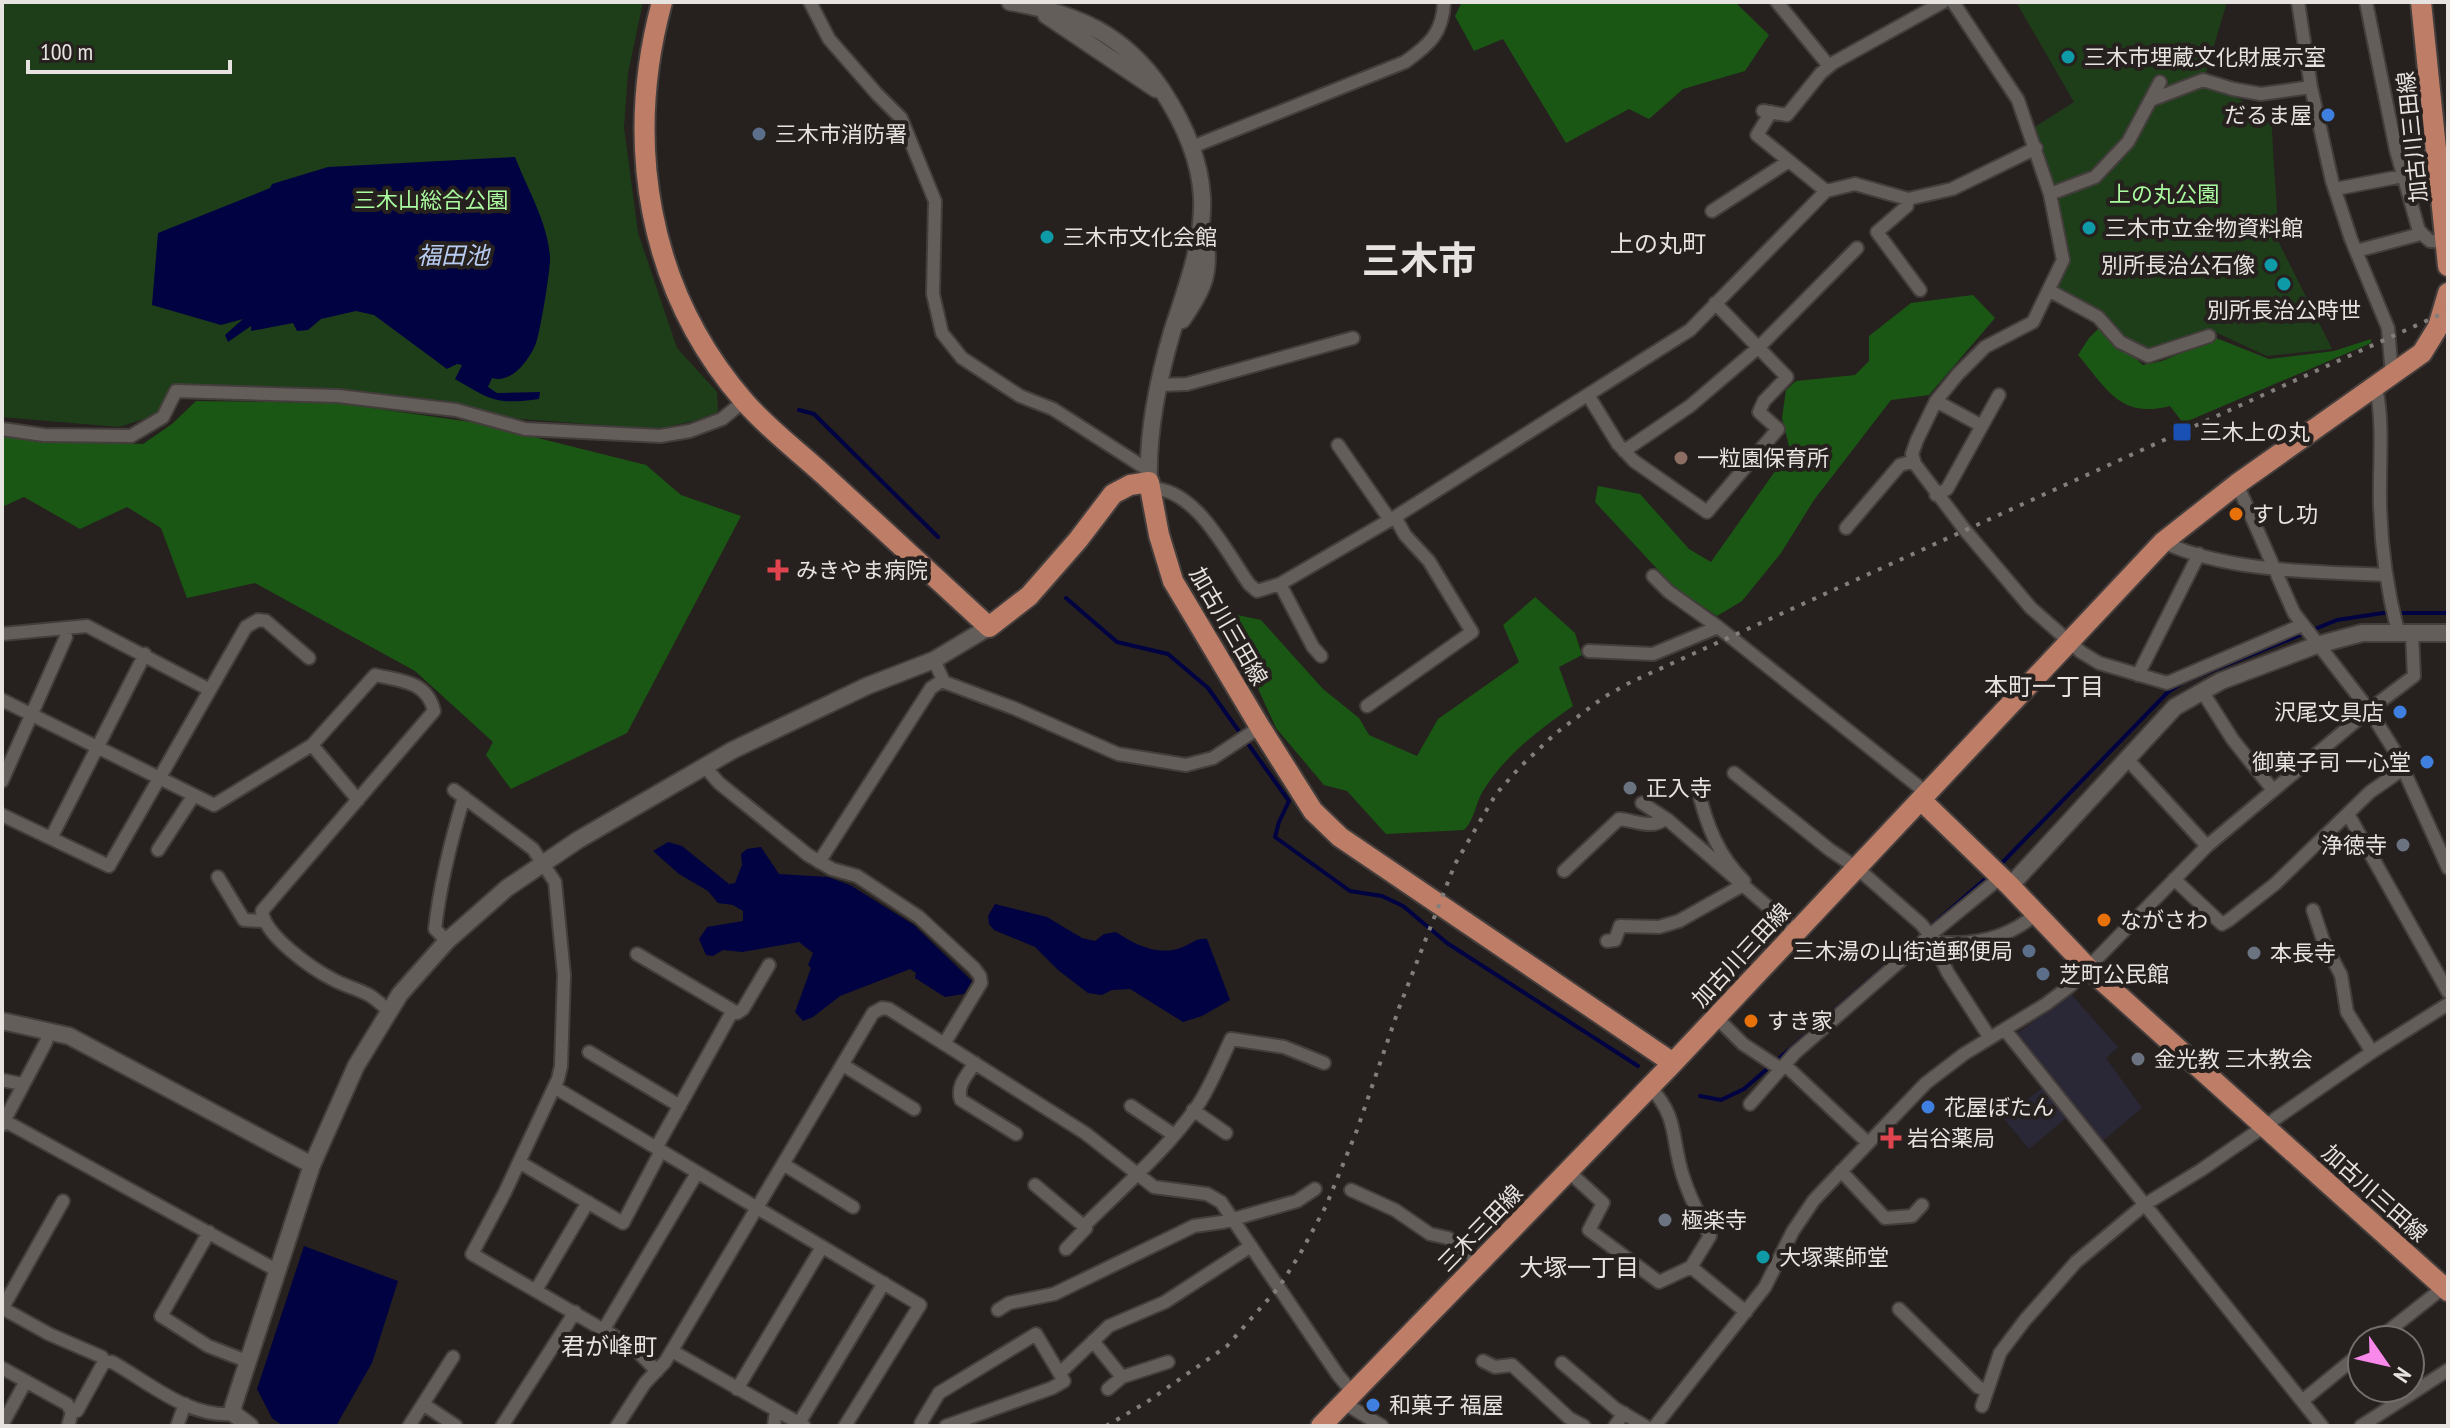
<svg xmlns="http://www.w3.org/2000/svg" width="2450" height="1428" font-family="'PT Sans Narrow','Noto Sans JP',sans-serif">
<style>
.industrial{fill:#2a2737}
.green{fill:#1e3e1a}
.forest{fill:#1b5714}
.water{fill:#000242}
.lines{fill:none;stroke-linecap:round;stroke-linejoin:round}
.stream{stroke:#000242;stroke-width:4}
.minor-casing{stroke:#433e3c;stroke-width:16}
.tertiary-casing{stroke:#433e3c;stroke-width:20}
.primary-casing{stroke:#433e3c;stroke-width:24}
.minor{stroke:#645e5a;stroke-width:12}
.tertiary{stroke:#645e5a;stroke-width:16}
.primary{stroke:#be7d67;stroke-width:20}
.rail{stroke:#827e7b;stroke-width:4;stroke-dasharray:4 8;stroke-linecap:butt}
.culture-dot{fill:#0f9aa8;stroke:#26211e;stroke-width:3}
.shop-dot{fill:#3f7fe0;stroke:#26211e;stroke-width:3}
.service-dot{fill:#5c6f8a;stroke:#26211e;stroke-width:3}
.transit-dot{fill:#1a4fb4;stroke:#26211e;stroke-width:3}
.education-dot{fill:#8d6e63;stroke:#26211e;stroke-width:3}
.food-dot{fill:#e8710a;stroke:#26211e;stroke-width:3}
.health-dot{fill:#e0444e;stroke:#26211e;stroke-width:3}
.worship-dot{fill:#6b7280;stroke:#26211e;stroke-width:3}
.labels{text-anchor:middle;stroke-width:8;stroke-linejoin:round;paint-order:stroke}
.poi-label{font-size:22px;fill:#e7e3e1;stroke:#26211e;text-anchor:start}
.street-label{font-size:22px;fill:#e7e3e1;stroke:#26211e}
.park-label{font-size:22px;fill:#aafb9f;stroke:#26211e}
.neighbourhood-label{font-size:24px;fill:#e7e3e1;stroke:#26211e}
.water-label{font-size:24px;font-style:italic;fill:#b9cdf3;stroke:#26211e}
.town-label{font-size:38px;font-weight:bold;fill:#e7e3e1;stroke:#26211e}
</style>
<rect width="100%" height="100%" fill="#26211e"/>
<path class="industrial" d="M2071 994 2118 1047 2106 1058 2142 1108 2100 1143 2015 1035Z
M2042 1088 2066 1118 2029 1149 2004 1119Z"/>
<path class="green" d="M2 2H643L628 73 624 127 638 233 677 348 717 392 718 412 694 421 656 429 507 418 445 401 334 388 174 385 156 415 119 427 2 417Z
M2016 2H2227L2204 79 2271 117 2279 243 2332 349 2267 356 2215 332 2145 352 2098 317 2050 291 2063 260 2030 130 2074 102Z"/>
<path class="forest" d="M1462 2H1735L1769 35 1745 71 1683 89 1649 119 1629 109 1566 143 1503 39 1474 51 1455 16Z
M1973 295 1995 318 1929 395 1891 400 1814 500 1781 553 1742 601 1717 616 1673 586 1595 502 1598 486 1640 494 1689 549 1711 562 1790 450 1782 418 1786 390 1796 381 1855 375 1869 361V336L1911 303Z
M2100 327 2143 365 2162 361 2216 338 2269 359 2334 351 2371 339V343L2183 423 2170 406C2120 419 2107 389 2078 355L2089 338Z
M196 401 337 403 478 423 646 465 681 495 741 516 627 733 511 789 486 755 493 742 415 671 255 583 187 598 161 528 127 507 80 529 24 497 2 507V437L143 444 172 424Z
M1535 597 1575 633 1582 655 1559 667 1573 706C1540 729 1505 755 1483 791 1475 804 1475 819 1464 830L1386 834 1347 791 1324 785 1276 728 1223 612 1261 620 1323 689 1359 718 1369 735 1417 756 1438 719 1519 662 1503 625Z"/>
<path class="water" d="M515 157C527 188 548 223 550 257 551 267 540 334 536 343 529 361 511 384 492 378L488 387 497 393 540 392 539 399C496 405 491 400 455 379L462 365 457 364 447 369 374 315 356 311 321 319 308 330 297 331 293 323 251 331V326L228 342 225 335 243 319 221 325 152 305 158 233 270 188 272 184 328 167Z
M668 842 682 846 729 884 735 883 742 865 741 854 747 849 761 847 779 874 828 877 850 885 914 925 972 981 964 994 945 997 915 978 916 973 910 969 840 996 813 1017 803 1021 795 1012 811 968 808 965 813 953 799 942 742 952 723 950 713 956 706 955 699 939 707 927 743 921V911L733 905 718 903 708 891 679 874 653 851Z
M995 904 1047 917 1082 938 1095 941 1104 934 1116 932C1135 945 1160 957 1183 947 1193 943 1196 938 1207 939L1230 1000 1202 1016 1183 1022 1130 989 1112 990 1102 995 1088 993 1058 970 1035 947 994 930 989 924 988 916Z
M304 1246 398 1281 372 1363 336 1426H283L272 1418 257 1389Z"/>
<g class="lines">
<path class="stream" d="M799 410 814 414 938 537
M1066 598 1117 642 1168 654 1208 688 1289 801 1279 822 1275 837 1350 891 1382 896 1403 906 1447 943 1638 1066
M2000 865 2168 692 2182 683 2337 620 2383 613H2448
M1700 1096 1721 1100 1744 1089 1991 874
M2429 1389 2445 1379"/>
<g class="minor-casing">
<path id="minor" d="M810 2 829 39 877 94 901 118 935 201 933 294 942 333 962 358 1020 396 1053 409 1148 470
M1777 2 1829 66
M1953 2 2018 100 2050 194 2063 260 2033 322 1985 347 1958 374 1936 401 1917 440 1912 454 1915 464 1965 530 2031 608 2081 652 2099 663 2167 683 2302 625
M2298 2 2311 87 2332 181 2351 239 2388 328 2392 375
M2366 2 2396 150 2419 231 2430 241 2447 242
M2151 100 2203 80 2233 89 2261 94 2311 87
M1763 111 1787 115 1821 73 1833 63 1943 2
M1771 112 1757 135 1826 191
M1192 147 1405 62C1429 45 1443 33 1444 2
M2396 150 2437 142
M2335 189 2403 176
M2050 194 2095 177 2128 142 2160 82
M1908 199 1907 206 1877 232 1920 290
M1712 211 1789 161
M2356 251 2417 235 2421 232
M2050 291 2098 317 2120 342 2148 356 2209 336
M1159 385 1187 384 1353 338
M2376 387C2384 426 2379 465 2380 504 2381 547 2387 590 2398 632
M1588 395 1618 444 1634 461 1707 512 1778 429 1759 412 1764 401 1787 377 1715 303
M1936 401 1982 426
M2 429 44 435 131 436 163 417 176 391 338 396 456 410 525 429 660 436 690 431 722 419 744 401
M1338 445 1390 520
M1624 451 1690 406 1759 347 1857 248
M2237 484 2294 613 2369 710 2396 753 2448 868
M1149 488C1196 488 1225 550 1249 584L1257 591 1280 584 1395 517 1690 330 1826 191 1855 184 1908 199 1952 189 2036 148
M1936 495 1947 489 1999 395
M1846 528 1900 465 1914 461
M2163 542C2227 572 2317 572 2386 575
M1653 576 1669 592 1718 627 1928 794
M1280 584 1313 647 1321 656
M2 634 87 626 210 690
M1589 651 1653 654 1718 627
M934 660 944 682 1016 709 1118 754 1186 765 1213 758 1260 727
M2138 675 2199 554
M2202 691 2233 740 2273 790
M2 700 214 805 312 745 375 675C401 681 427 681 434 711L262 911C264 935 312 969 334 980 345 986 358 989 369 995 376 999 383 1006 389 1011
M1367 706 1472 632 1429 561 1405 535 1395 517
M312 745 358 800
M2127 759 2207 846
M705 767 719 783 808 855 832 869 857 876 919 917 974 968 980 976 981 983 944 1044
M1734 773 1830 850 1857 868 1921 924 1930 935 1948 973 1990 1038
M2 781 66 637 65 628
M454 790 533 849 555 882 564 975 561 1066 558 1079 505 1192 472 1254 633 1347 657 1371
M1642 803 1668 820 1796 931
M2348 814 2448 992
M2 815 109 866 246 627 258 620 266 621 309 658
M51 838 145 654
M158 850 194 795
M819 862 931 688 943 680
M1564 871 1619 819C1634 820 1651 830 1665 819
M218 877 244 920 263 921
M2174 879 2222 924 2229 920 2275 884 2370 792 2403 769
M2313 910 2324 943 2341 975 2347 1012 2372 1052
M447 941 435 929C440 884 451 840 464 797
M1607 941 1615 940 1620 926 1659 927 1679 921 1743 885 1744 881C1718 855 1707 826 1698 790
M1934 942C1971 946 2007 939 2036 914
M637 954 737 1013 743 1009 769 965
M1716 1017 1743 1044 1781 1069
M2005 1030 2322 1426
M589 1052 680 1106
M975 1063C967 1075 956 1086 961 1100L1016 1134
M843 1065 914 1109
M1785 1065 1868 1143
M2 1080 22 1084
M554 1087 920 1305 845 1426
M1650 1087C1678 1117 1671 1136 1682 1173 1689 1196 1699 1215 1710 1236L1691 1267 1746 1312
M1750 1104 1795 1053 1930 935 2001 877
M1131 1106 1174 1135
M1193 1110 1226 1133
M5 1121 278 1271
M2 1125 46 1042 49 1032
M656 1148 732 1012
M519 1162 623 1223 661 1151
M783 1164 853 1207
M1568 1171 1603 1203 1589 1230 1659 1282 1691 1267
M1841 1171 1885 1218 1912 1216 1922 1205
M1035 1185 1086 1228 1066 1249
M1351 1190 1395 1210 1430 1234 1448 1238 1480 1262
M1084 1226C1123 1187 1166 1151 1198 1105 1211 1085 1221 1061 1231 1039L1284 1047 1324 1063
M209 1232 161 1316 208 1346 249 1362
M536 1290 588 1202
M2 1308 49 1334 102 1357 104 1362
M2 1309 63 1201
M1899 1309 1978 1387 1987 1391
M998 1310 1009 1303 1054 1294 1194 1226 1223 1222 1297 1201 1315 1189
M604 1329 697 1173
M2377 1340 2448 1284
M1093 1341 1122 1377
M672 1351 804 1426
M1483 1361 1495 1367 1512 1365 1569 1418 1584 1426
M1562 1363 1616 1409 1645 1426
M2 1368 67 1404 72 1412 68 1426
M1060 1373 1109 1326 1165 1302 1251 1246
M737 1389 822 1247
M1108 1389 1122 1377 1168 1362
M2302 1401 2362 1352
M1344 1403 1382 1426
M423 1404 456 1426
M1982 1406 2000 1353 2025 1320 2076 1262 2144 1205 2201 1170 2372 1052 2448 1004
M72 1412 77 1411 104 1362H112C150 1383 188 1418 234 1414
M799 1423 884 1283
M2 1425 26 1381
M177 1426 185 1404
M409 1426 453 1357
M502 1426 575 1312
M617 1426 645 1383 665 1362 873 1013 882 1008 889 1009 1085 1133 1154 1187 1207 1194 1221 1202 1338 1375 1353 1393
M774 1426 776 1410
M922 1426 921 1423 939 1393 1036 1334 1064 1381 1052 1388 946 1426
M1615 1426 1624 1413
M1655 1426 1765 1287 1793 1231 1814 1200 1831 1182 1926 1083 1964 1054 2046 1004 2070 986 2207 846 2369 710 2414 676 2412 633
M2361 1426 2448 1370"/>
</g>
<g class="tertiary-casing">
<path id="tertiary" d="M1010 2C1076 13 1124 34 1162 90 1183 122 1200 158 1202 197 1204 244 1186 288 1172 332 1158 380 1147 432 1149 482
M1046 15 1156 89
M1182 320C1204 287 1211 274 1205 234
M2010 886 2175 707 2221 681 2317 645 2362 633H2448
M2 1021 69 1036 312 1165
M250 1426 234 1414 233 1407 312 1165 356 1066 400 994 447 941 507 888 578 840 733 750 867 686 934 660 989 627"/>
</g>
<g class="primary-casing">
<path id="primary" d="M662 2C624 142 647 289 744 401 767 428 798 451 824 475 879 526 934 577 989 627L1029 596 1078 540 1113 494 1130 485 1149 482 1159 535 1173 581 1260 727 1313 811 1340 837 1673 1063
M2421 2 2448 266
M1922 801 2010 886 2088 968 2448 1291
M1321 1426 1673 1063 2163 542 2237 484 2422 353 2438 327 2448 293"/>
</g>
<use href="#minor" class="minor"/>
<use href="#tertiary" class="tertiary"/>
<use href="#primary" class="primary"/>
<path class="rail" d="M1106 1426 1147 1402 1227 1346 1279 1287 1300 1254 1326 1206 1357 1130 1399 1008 1455 864 1496 794 1520 767 1556 733 1604 697 1631 682 2448 311"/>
</g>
<g class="culture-dot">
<circle cx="2068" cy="57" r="8"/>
<circle cx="2089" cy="228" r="8"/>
<circle cx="1047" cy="237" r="8"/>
<circle cx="2271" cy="265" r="8"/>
<circle cx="2284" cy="284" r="8"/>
<circle cx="1763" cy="1257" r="8"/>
</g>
<g class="shop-dot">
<circle cx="2328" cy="115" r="8"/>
<circle cx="2400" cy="712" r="8"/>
<circle cx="2427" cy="762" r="8"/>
<circle cx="1928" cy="1107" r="8"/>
<circle cx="1373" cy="1405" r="8"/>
</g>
<g class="service-dot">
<circle cx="759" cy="134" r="8"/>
<circle cx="2029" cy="951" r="8"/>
<circle cx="2043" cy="974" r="8"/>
</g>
<rect class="transit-dot" x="2172" y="422" width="20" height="20" rx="4"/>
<circle class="education-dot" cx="1681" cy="458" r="8"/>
<g class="food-dot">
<circle cx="2236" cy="514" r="8"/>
<circle cx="2104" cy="920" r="8"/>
<circle cx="1751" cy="1021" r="8"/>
</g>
<g class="health-dot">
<path d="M774 558h8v8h8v8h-8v8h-8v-8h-8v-8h8z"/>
<path d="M1887 1126h8v8h8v8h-8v8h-8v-8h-8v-8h8z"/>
</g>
<g class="worship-dot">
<circle cx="1630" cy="788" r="8"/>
<circle cx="2403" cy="845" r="8"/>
<circle cx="2254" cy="953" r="8"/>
<circle cx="2138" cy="1059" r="8"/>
<circle cx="1665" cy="1220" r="8"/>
</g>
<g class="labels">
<g class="poi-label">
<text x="2084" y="65">三木市埋蔵文化財展示室</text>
<text x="2312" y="123" text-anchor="end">だるま屋</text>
<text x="775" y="142">三木市消防署</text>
<text x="2105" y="236">三木市立金物資料館</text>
<text x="1063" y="245">三木市文化会館</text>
<text x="2255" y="273" text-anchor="end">別所長治公石像</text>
<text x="2284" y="318" text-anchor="middle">別所長治公時世</text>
<text x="2200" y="440">三木上の丸</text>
<text x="1697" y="466">一粒園保育所</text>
<text x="2252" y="522">すし功</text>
<text x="796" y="578">みきやま病院</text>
<text x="2384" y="720" text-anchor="end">沢尾文具店</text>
<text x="2411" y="770" text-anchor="end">御菓子司 一心堂</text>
<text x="1646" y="796">正入寺</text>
<text x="2387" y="853" text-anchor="end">浄徳寺</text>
<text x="2120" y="928">ながさわ</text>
<text x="2013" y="959" text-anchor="end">三木湯の山街道郵便局</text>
<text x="2270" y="961">本長寺</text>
<text x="2059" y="982">芝町公民館</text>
<text x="1767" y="1029">すき家</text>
<text x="2154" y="1067">金光教 三木教会</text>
<text x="1944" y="1115">花屋ぼたん</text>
<text x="1907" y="1146">岩谷薬局</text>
<text x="1681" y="1228">極楽寺</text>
<text x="1779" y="1265">大塚薬師堂</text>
<text x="1389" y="1413">和菓子 福屋</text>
</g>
<g class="street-label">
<text transform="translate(2412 137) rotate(-96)" y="8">加古川三田線</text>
<text transform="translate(1229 626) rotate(60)" y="8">加古川三田線</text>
<text transform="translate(1741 955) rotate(-47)" y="8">加古川三田線</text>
<text transform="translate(2375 1193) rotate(42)" y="8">加古川三田線</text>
<text transform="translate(1480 1228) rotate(-46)" y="8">三木三田線</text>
</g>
<g class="park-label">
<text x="2164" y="202">上の丸公園</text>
<text x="431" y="208">三木山総合公園</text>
</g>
<g class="neighbourhood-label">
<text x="1658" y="252">上の丸町</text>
<text x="2044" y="695">本町一丁目</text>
<text x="1579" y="1276">大塚一丁目</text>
<text x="609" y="1355">君が峰町</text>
</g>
<g class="water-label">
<text x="453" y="264">福田池</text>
</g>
<g class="town-label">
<text x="1419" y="274">三木市</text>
</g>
</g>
<rect width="2450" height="1428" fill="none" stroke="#e7e3e1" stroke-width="8"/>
<g transform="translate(2386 1364) rotate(124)"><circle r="38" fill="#26211e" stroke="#736f6c" stroke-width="2"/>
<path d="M0-6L14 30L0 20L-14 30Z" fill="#f888ea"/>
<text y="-12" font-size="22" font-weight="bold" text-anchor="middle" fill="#e7e3e1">N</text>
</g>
<path d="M28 60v12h202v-12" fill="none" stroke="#e7e3e1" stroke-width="4"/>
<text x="40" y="60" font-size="24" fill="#e7e3e1" stroke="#26211e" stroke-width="6" paint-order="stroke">100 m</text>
</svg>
